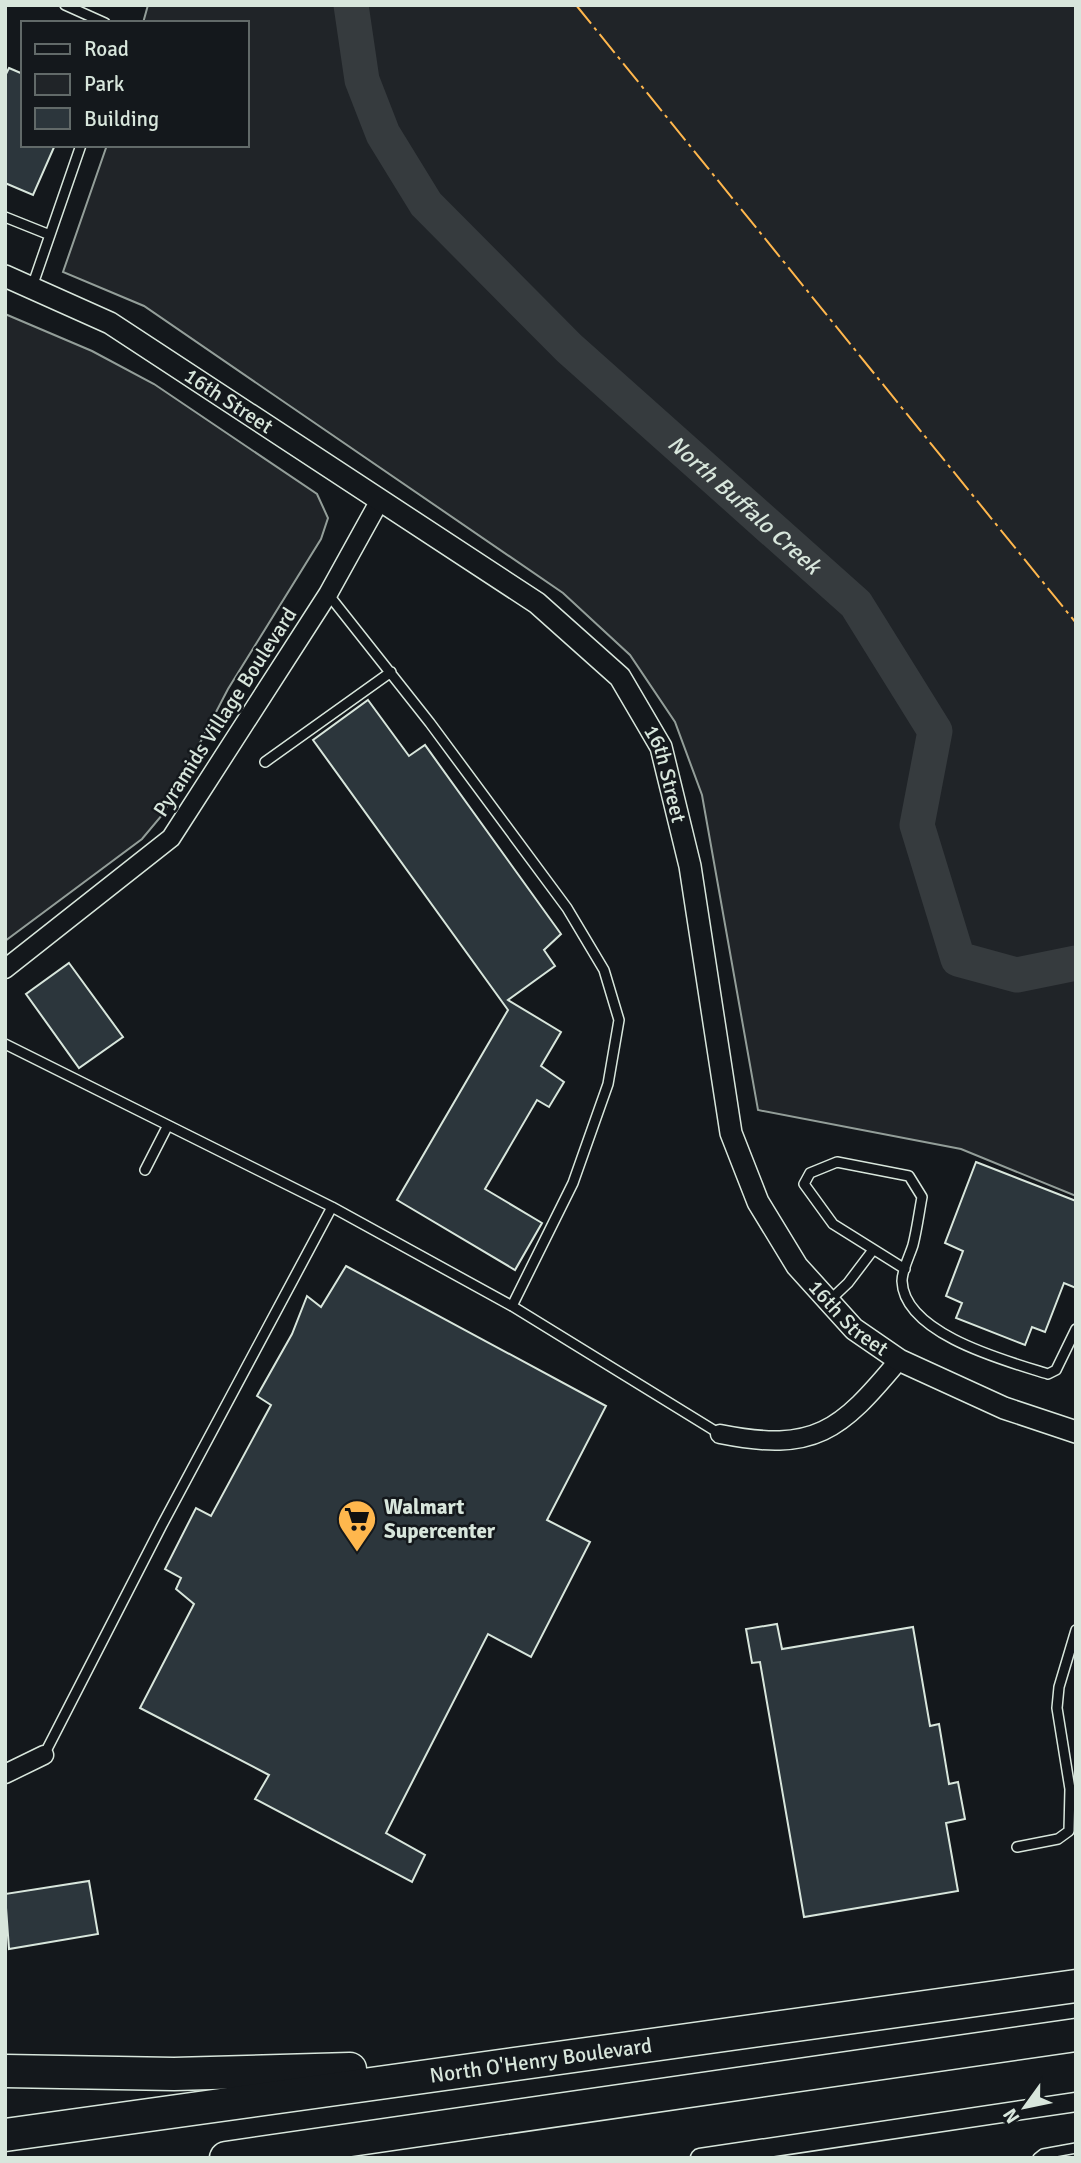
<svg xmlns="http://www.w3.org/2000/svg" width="1081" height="2163" font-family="Signika,sans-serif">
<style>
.green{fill:#202428;stroke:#939e99;stroke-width:2}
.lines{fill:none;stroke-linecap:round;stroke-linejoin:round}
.river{stroke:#363b3e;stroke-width:35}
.building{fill:#2c363c;stroke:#d8e6dc;stroke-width:2}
.service-casing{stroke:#d8e6dc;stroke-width:12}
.minor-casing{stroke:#d8e6dc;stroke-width:21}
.tertiary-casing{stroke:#d8e6dc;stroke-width:24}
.motorway-casing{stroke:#d8e6dc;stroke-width:35}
.service{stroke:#14181c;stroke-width:9}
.minor{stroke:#14181c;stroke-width:18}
.tertiary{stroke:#14181c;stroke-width:21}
.motorway{stroke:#14181c;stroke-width:32}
.power{stroke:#ffb74d;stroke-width:2;stroke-dasharray:24 5 3.5 5;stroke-linecap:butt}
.labels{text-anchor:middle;stroke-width:5;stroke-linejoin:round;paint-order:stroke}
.street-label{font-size:21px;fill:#d8e6dc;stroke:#14181c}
.poi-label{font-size:21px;font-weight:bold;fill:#d8e6dc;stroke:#14181c;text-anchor:start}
.water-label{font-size:23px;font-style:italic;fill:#d8e6dc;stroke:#14181c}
</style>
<rect width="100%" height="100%" fill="#14181c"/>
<path class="green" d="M148 5H1076V1196L961 1149 758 1110 702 795 675 722 630 655 563 593 144 306 63 272 107 145H247V23H143Z
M5 314 92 351 154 384 317 494 328 518 321 539 228 689 163 814 142 839 5 941Z"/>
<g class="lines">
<path class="river" id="s1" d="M351 5 362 80 383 134 426 204 569 348 856 604 935 731 917 825 958 959 1017 975 1076 963"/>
</g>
<path class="building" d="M9 68 23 74V145H55L33 195 5 183V76Z
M368 700 409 756 425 745 561 934 544 950 555 966 508 1000 561 1032 541 1066 564 1082 549 1107 537 1100 485 1189 542 1223 515 1270 397 1200 508 1010 313 740Z
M69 963 123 1037 79 1068 26 994Z
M976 1162 1076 1201V1288L1064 1283 1045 1332 1032 1327 1025 1345 956 1318 962 1303 946 1296 963 1251 945 1243Z
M346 1266 606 1406 547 1520 590 1542 531 1657 488 1634 386 1833 425 1855 412 1882 255 1799 269 1775 140 1708 194 1604 176 1589 181 1578 165 1569 196 1508 211 1516 271 1405 257 1396 292 1334 307 1296 321 1307Z
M777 1624 782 1649 913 1627 930 1726 939 1724 949 1784 958 1782 965 1819 946 1823 958 1891 804 1917 760 1662 752 1663 746 1629Z
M89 1881 98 1934 9 1949 5 1894Z"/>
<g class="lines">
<g class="service-casing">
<path id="service" d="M65 5 105 23
M5 217 50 235
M32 287 81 145
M328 594 430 723 567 908 604 970 619 1020 608 1084 573 1183 512 1306
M265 762 391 672
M5 1044 332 1207 512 1306 720 1434
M145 1170 167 1127
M905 1269 833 1224 804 1184 810 1173 837 1162 909 1176 922 1197C919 1213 917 1229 913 1245 910 1255 902 1270 902 1281 904 1334 1006 1361 1048 1374L1056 1370 1076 1329
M829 1301 848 1283 873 1250
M44 1755 162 1525 332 1207
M1017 1847 1058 1839 1069 1831 1070 1789 1057 1708 1059 1687 1076 1630
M1038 2158 1043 2154 1076 2148"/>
</g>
<g class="minor-casing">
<path id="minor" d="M5 969 171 838 328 594 380 500
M720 1434C815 1453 840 1431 899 1360
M5 1774 44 1755
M700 2158 1076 2102"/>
</g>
<g class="tertiary-casing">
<g id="tertiary">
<path id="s2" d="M5 276 110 323 537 603 620 677 661 747 690 866 731 1133 758 1202 797 1266 854 1329 899 1360 1004 1408 1076 1432"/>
</g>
</g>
<g class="motorway-casing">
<g id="motorway">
<path d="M5 2071 174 2074 350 2069"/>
<path id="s3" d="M5 2135 1076 1986"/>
<path d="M226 2158 1076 2035"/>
</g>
</g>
<use href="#service" class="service"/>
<use href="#minor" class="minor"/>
<use href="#tertiary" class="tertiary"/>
<use href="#motorway" class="motorway"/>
<path class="power" d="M576 5 1076 623"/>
</g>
<defs>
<g id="supermarket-pin" transform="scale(2.0125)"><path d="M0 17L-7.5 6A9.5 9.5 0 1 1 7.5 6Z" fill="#ffb74d" stroke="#14181c"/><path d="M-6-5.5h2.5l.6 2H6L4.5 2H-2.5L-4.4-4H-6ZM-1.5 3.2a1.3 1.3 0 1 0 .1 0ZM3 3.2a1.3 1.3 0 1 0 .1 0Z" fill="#111"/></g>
</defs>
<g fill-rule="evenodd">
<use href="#supermarket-pin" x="357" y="1519"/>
</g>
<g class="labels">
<g class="street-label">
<text dy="7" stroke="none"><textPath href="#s2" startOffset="257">16th Street</textPath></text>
<text transform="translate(225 712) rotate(-57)" y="7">Pyramids Village Boulevard</text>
<text dy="7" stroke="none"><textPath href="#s2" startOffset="845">16th Street</textPath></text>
<text dy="7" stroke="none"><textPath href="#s2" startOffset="1433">16th Street</textPath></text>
<text dy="7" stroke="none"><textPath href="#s3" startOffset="541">North O'Henry Boulevard</textPath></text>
</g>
<g class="poi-label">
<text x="384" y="1514">Walmart<tspan x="384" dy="24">Supercenter</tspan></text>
</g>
<g class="water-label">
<text dy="8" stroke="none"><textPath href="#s1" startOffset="654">North Buffalo Creek</textPath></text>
</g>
</g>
<rect width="1081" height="2163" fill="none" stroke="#d8e6dc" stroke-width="14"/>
<rect x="21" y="21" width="228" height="126" fill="#14181c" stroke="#626a69" stroke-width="2"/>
<rect x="35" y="44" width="35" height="10" fill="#14181c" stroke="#626a69" stroke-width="2"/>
<text x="84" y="56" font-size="21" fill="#d8e6dc">Road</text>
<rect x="35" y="74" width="35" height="21" fill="#202428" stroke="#626a69" stroke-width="2"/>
<text x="84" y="91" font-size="21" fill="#d8e6dc">Park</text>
<rect x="35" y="108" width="35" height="21" fill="#2c363c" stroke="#626a69" stroke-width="2"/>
<text x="84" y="126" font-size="21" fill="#d8e6dc">Building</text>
<g transform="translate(1025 2107) rotate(237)" stroke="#14181c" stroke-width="5" paint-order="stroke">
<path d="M0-5L12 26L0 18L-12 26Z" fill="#d8e6dc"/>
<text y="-10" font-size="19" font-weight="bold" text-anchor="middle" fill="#d8e6dc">N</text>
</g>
</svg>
